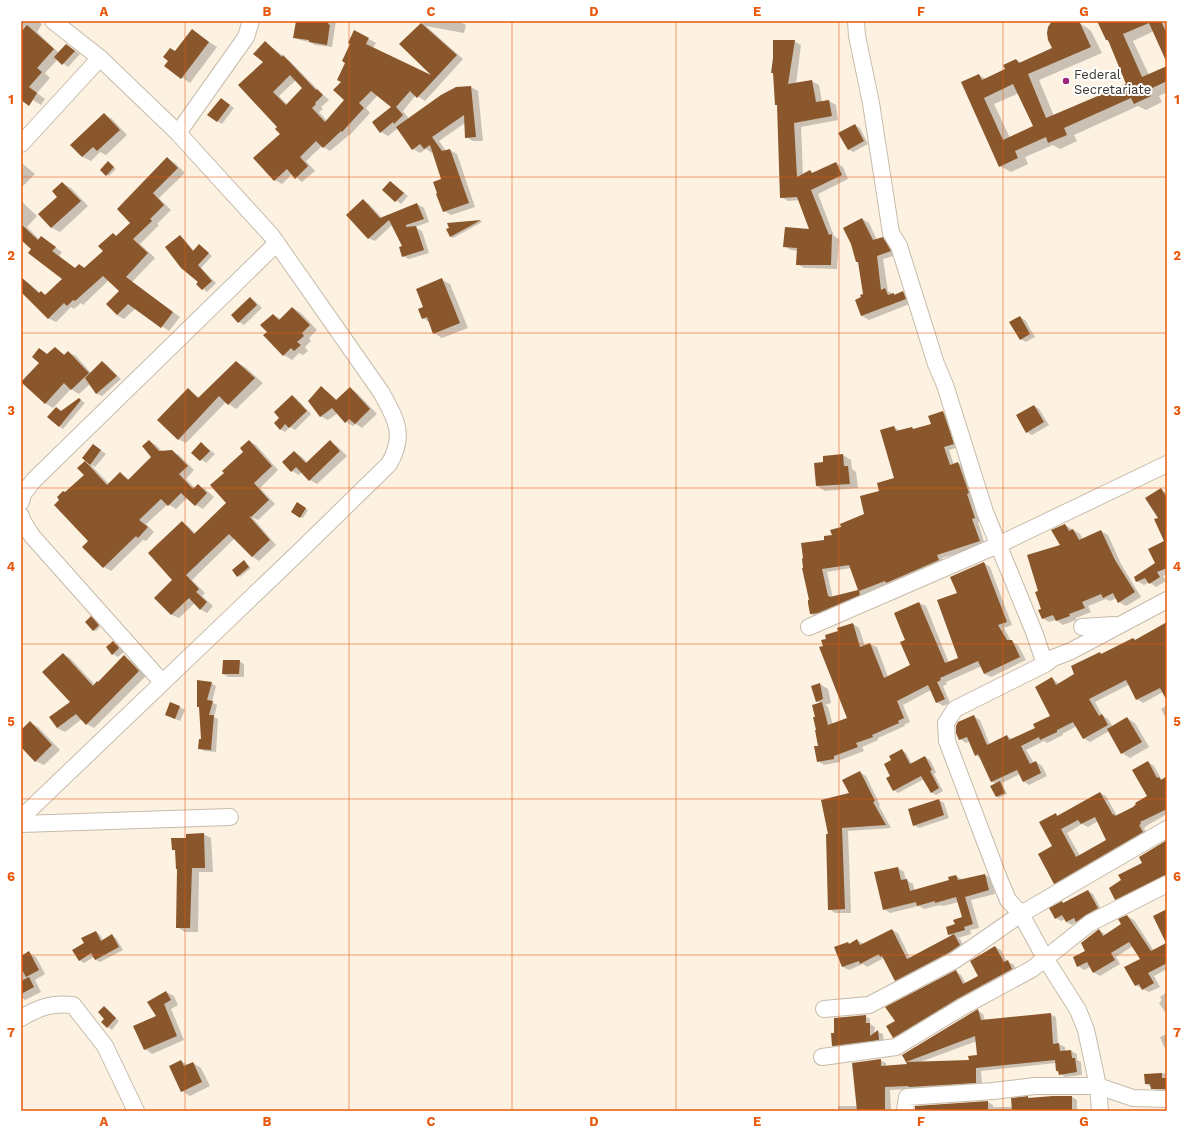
<svg xmlns="http://www.w3.org/2000/svg" width="1188" height="1132" font-family="'Work Sans',sans-serif">
<style>
.shadow{fill:#0003;fill-rule:evenodd}
.building{fill:#89572b;fill-rule:evenodd}
.lines{fill:none;stroke-linecap:round;stroke-linejoin:round}
.minor-casing{stroke:#c6bbab;stroke-width:18}
.minor{stroke:#fff;stroke-width:16}
.grid{fill:none;stroke:#e8590c;stroke-width:1;stroke-opacity:0.55}
.poi-dot{fill:#9e237a;stroke:#fff;stroke-width:1.5}
.labels{text-anchor:middle;stroke-width:4;stroke-linejoin:round;paint-order:stroke}
.poi-label{font-size:13px;fill:#3a362f;stroke:#fff;text-anchor:start}
.neatline{fill:none;stroke:#e8590c;stroke-width:1.5}
.grid-label{font-size:13px;text-anchor:middle;font-weight:bold;fill:#e8590c}
</style>
<rect width="100%" height="100%" fill="#fdf2e1"/>
<path class="shadow" d="M21 21H38L42 24 37 32 59 53 67 45 80 54 68 67 58 59 45 73 50 78 37 93 45 99 41 105 33 100 21 89Z
M292 21H336L332 47 315 45 310 42 300 40 295 37 297 23Z
M421 21H458L466 25 464 33 426 26 463 59 425 101 416 95 403 111 409 119 471 87 478 91 483 141H473L466 137 465 123 439 141 446 151 450 150 457 154 475 207 451 215 444 211 442 180 433 152 432 153 426 149 420 153 413 149 398 128 388 136 381 132 393 107 378 95 366 108 370 113 350 135H349L330 151 322 146 306 161 315 171 302 182 292 174 282 184 275 180 281 134 264 62 265 42 290 61 319 91 329 100 321 107 323 109 319 112 327 121 346 100 342 82 369 39 376 43 373 48 435 78 401 44 423 23ZM296 80 303 88 288 105 279 96Z
M1055 21H1076L1086 27 1091 31 1102 53 1039 80 1054 116 1128 84 1110 42 1106 40 1101 21H1167V61L1154 31 1133 41 1149 75 1167 67V92L1159 96 1162 102 1146 110 1138 106 1074 135 1077 141 1060 149 1053 145 1025 157 1028 164 1011 172 1000 166 962 82 979 75 986 79 1007 70 1016 60 1022 63 1053 48ZM1019 93 1034 126 1010 138 994 104Z
M192 31 217 47 190 83 166 66Z
M794 41 801 45 796 84 812 81 819 85 822 102 829 101 836 105 838 120 801 127 803 175 810 172 814 173 836 163 843 167 848 179 818 194 834 236 839 239 837 269 804 268 797 264 798 251 791 250 784 246 811 230 800 200 788 201 781 197 778 105 774 74 772 73Z
M226 102 234 108 222 124 217 121Z
M104 114 112 119 127 135 106 155 100 152 91 161 83 157 72 145Z
M855 125 860 128 868 144 853 152 848 149Z
M167 158 175 163 185 173 159 198 171 210 157 224 159 225 140 244 155 258 132 282 180 317 169 331 136 308 124 319 117 315 121 291 109 280 83 305 81 303 74 309 71 307 56 322 48 318 21 291V279L29 283 40 293 41 292 46 295 64 279 21 239V201L37 216 27 227 39 239 41 237 62 252 59 256 75 269 80 265 86 268 104 251 113 234 117 236 132 223Z
M108 162 116 169 109 176 107 175Z
M23 164 35 174 21 188V165Z
M391 182 408 196 401 204 383 190Z
M62 183 71 188 88 206 60 232 52 228 40 214 59 197Z
M363 200 369 204 382 218 417 204 424 208 429 222 415 227 422 231 429 253 409 259 403 256V246L392 225 375 241 368 238Z
M862 219 869 223 877 240 882 238 889 242 897 255 883 259 888 291 896 295 903 292 910 296 912 303 869 320 862 316 856 300 864 295Z
M481 221 482 222 453 238 451 237 447 230 450 228 449 224Z
M180 237 184 239 194 251 200 245 212 256 201 268 216 283 207 292 197 284 199 282Z
M442 280 450 284 468 328 442 338 434 333 429 322 423 318 424 308Z
M250 298 255 301 262 308 244 325 239 322 232 315Z
M293 308 301 313 317 330 309 338 311 341 305 347 308 351 303 355 299 353 292 360 284 355 268 332 273 315 281 319Z
M1020 317 1025 320 1035 337 1026 342 1020 339Z
M55 348 65 355 68 352 76 356 91 373 102 362 107 365 121 379 102 396 97 394 90 384 79 394 71 389 53 408 45 403 40 349 48 355Z
M236 362 245 367 263 383 236 409 226 402 186 443 178 439 188 390 200 398Z
M321 388 328 392 337 400 350 388 357 393 377 414 362 428 356 424 353 426 346 422 338 413 328 420 320 416Z
M292 396 297 399 311 414 295 430 290 427 285 432 280 429 281 418Z
M79 399 85 403 63 429 59 426 62 412Z
M1034 406 1039 409 1049 425 1032 435 1027 432Z
M943 412 949 416 959 447 949 450 954 465 958 463 964 466 980 521 978 522 985 545 942 558 944 564 864 594 865 598 816 617 811 614 810 601 826 541 843 528 866 515 880 491 895 479 894 427 900 431 912 428 915 430 932 425ZM851 568 859 590 833 598 827 572Z
M149 441 156 445 162 451H171L179 455 194 470 186 479 195 488 198 485 205 489 214 497 203 509 196 505 188 497 176 509 168 504 146 524 154 532 146 541 143 540 111 571 104 567 65 493 85 475V462L89 465 90 464 93 445 106 454 95 467 90 464 109 484 120 473 130 480 153 457Z
M249 441 256 445 278 470 260 488 275 504 258 520 252 517 276 545 259 561 253 557 235 538 192 580 205 593 202 596 213 606 207 613 200 609 195 603 179 618 172 615 155 598 174 580 183 523 189 527 196 534 228 504 225 473 244 452Z
M330 442 337 446 347 456 317 484 310 480 302 472 299 475 292 471 295 452 302 457 308 463Z
M201 443 215 454 206 463 192 452Z
M843 455 851 460 852 469 856 472 858 488 825 491 817 486Z
M1161 489 1167 494V539L1159 518Z
M297 504 308 510 303 518 292 512Z
M1065 525 1080 534 1083 540 1101 531 1108 535 1121 564 1141 597 1126 606 1119 602 1117 598 1110 601 1106 599 1088 606 1091 612 1076 618V620L1063 625 1056 620 1049 622 1042 618V610L1039 592 1062 546Z
M1167 541V574L1163 576 1166 581 1156 587 1149 582 1144 585 1137 581 1156 564Z
M244 561 251 568 240 577 238 576Z
M984 563 990 567 1012 625 1004 628 1011 641 1018 645 1026 660 991 677 985 674 982 666 946 682 947 684 943 686 950 703 943 706 937 702 931 690 903 705 910 722 904 725 905 726 878 738V740L862 747 864 751 840 760V762L824 765 818 761 821 704 816 701 820 684 828 689 831 703 825 705 828 707 833 725 848 719 824 647 827 639 853 624 859 628 865 646 870 644 877 647 888 677 911 665 907 640 919 603 926 606 949 663 960 659 958 593Z
M93 619 100 627 96 631 93 630Z
M1167 623V699L1163 692 1143 703 1137 699 1130 684 1095 702 1102 715 1108 719 1113 727 1127 718 1135 723 1149 747 1130 758 1122 753 1109 731 1090 742 1083 738 1077 726 1062 734 1063 735 1047 743 1044 741 1026 750 1034 763 1036 762 1042 766 1047 776 1029 785 1023 781 1020 774 1002 783 1007 794 999 798 997 796 996 784 992 782 981 758 975 755 970 741 966 743 960 739 973 716 980 720 990 745 1007 736 1013 739 1036 728 1052 716V678L1059 684 1075 674 1100 653 1102 654 1133 639 1136 640Z
M113 642 118 645 124 652 118 657 113 654Z
M63 654 70 658 95 685 124 657 131 661 146 676 94 728 87 724 82 719 65 732 57 728 71 702Z
M239 661 244 664V677H228L223 674Z
M211 683 216 686 212 702 217 705 214 717 218 719 216 752 204 751 199 748 202 740 200 707Z
M1167 705V720L1161 709Z
M180 707 185 710 180 721 166 715Z
M30 723 38 727 60 750 44 765 35 761 21 746V731Z
M902 750 906 753 912 764 925 757 930 760 936 772 934 774 943 791 936 795 931 792 924 779 898 793 894 790 892 777V760Z
M1148 762 1154 766 1162 780 1167 777V814L1146 826V827L1144 828 1148 836 1060 887 1054 883V847L1056 815 1058 816 1100 793 1106 796 1117 816 1134 807 1149 797ZM1098 821 1107 841 1080 856 1067 833 1082 824 1088 827Z
M859 772 866 776 880 805 879 806 891 828 848 831 851 913H835L829 909V834L851 794Z
M939 800 944 803 949 818 919 828 914 825Z
M203 834 211 838 213 872H199L198 932H185L177 927 178 869 176 851 173 849 187 839Z
M1167 841V880L1122 903 1116 899 1122 880Z
M898 868 904 872 906 880 913 884 915 891 950 881 956 876 963 880 985 875 991 878 995 894 971 900 979 928 970 930 971 934 958 938 960 939 965 948 902 983 896 980 884 958 867 967 863 964 849 970 843 967 848 943 850 944 857 940 864 944 892 930 898 933 910 958 953 936 949 935 956 925 963 918 959 902 943 906 940 905 924 909 919 906 890 913 884 909Z
M1088 891 1093 894 1102 911 1081 924 1077 922 1072 925 1066 922 1065 919 1061 921 1056 918 1064 904Z
M1127 916 1134 920 1154 951 1167 943V969L1154 976 1160 987 1149 992 1135 985 1141 959 1133 946 1116 957 1120 964 1100 976 1093 972 1090 967 1084 970 1078 966 1099 930 1106 935 1123 924Z
M96 932 100 935 103 940 112 936 116 938 123 950 100 962 96 960 94 957 84 963 79 960 85 943Z
M995 947 1001 950 1007 962 1013 964 1018 972 899 1040 894 1037 896 1021 956 972 961 975 966 984 979 977Z
M29 953 36 957 45 974 35 980 41 992 25 1000 21 997V957Z
M166 992 174 996 178 1005 171 1009 184 1040 152 1054 145 1049Z
M1166 993 1167 994V1015L1159 1003 1162 1000 1160 997Z
M104 1007 108 1010 119 1021 112 1030 108 1027Z
M978 1011 983 1014 985 1021 1050 1014 1056 1017 1058 1044 1065 1047V1052L1071 1051 1077 1054V1060L1081 1062 1082 1075 1065 1077 1057 1071 1056 1063 981 1071 982 1085 890 1090 891 1110 892 1111H838V1106H858L880 1060 886 1063V1066L909 1065 903 1055ZM977 1041 978 1056 970 1061 920 1062Z
M865 1016 870 1019V1024L875 1027 874 1034 878 1032 883 1034 884 1042 838 1048 833 1046 835 1034Z
M1167 1034V1048L1164 1047 1160 1037Z
M181 1061 188 1065 193 1063 201 1068 210 1086 190 1096 182 1091Z
M1167 1073V1091H1157L1146 1084 1145 1075Z
M1071 1096 1077 1100V1110H1089L1091 1111H916L988 1102 993 1105V1107H1013L1012 1099 1028 1097 1030 1099Z"/>
<path class="building" d="M296 21H329L328 24 330 25 327 45 309 42V40L293 38Z
M1052 21H1077L1080 23 1091 47 1028 74 1046 118 1126 84 1108 40H1106L1097 21H1161L1167 34V63L1149 23 1123 34 1142 77 1167 66V81L1148 90 1151 96 1134 104 1131 98 1064 128 1067 135 1048 143 1046 137 1015 151 1018 158 999 167 961 82 979 74 982 80 1005 69 1003 65 1016 59 1019 63 1052 48 1048 40 1047 33 1048 27ZM1013 84 1033 126 1003 140 984 98Z
M421 23 457 55 417 98 410 91 396 107 403 115 394 124 393 122 380 133 372 122 391 107 371 91 359 103 364 108 342 132 341 131 323 148 316 141 300 157 308 166 295 179 287 169 274 181 253 158 280 134 275 129 277 127 238 85 263 62 253 54 265 41 282 57 283 55 316 90 317 89 323 95 315 103 316 104 312 108 325 122 344 100 333 90 341 82 337 80 345 63 342 61 350 44 348 43 354 30 369 38 366 44 431 75 399 44ZM290 75 302 88 286 105 273 92Z
M27 25 54 49 37 68 42 72 29 87 37 93 29 106 21 100V32Z
M192 29 209 42 181 79 164 66 168 61 163 57 170 48 175 51Z
M773 40H795L788 84 812 80 816 102 829 100 832 116 794 123 797 177 810 170 812 173 836 162 842 175 811 190 829 235 832 234 831 265H796L797 248 783 247 785 227 809 229 797 197 780 198 777 105H775L773 73H771L773 58Z
M66 44 75 51 62 65 54 57Z
M471 86 476 137 465 138 464 115 432 137 442 151 450 149 469 203 443 212 436 194 437 193 433 182 441 179 430 145 424 149 420 144 412 150 396 127 441 95 456 87Z
M221 98 230 105 217 122 207 115Z
M104 113 120 130 97 151 93 147 82 157 70 145Z
M855 124 864 141 848 150 838 133Z
M167 157 178 168 153 193 164 205 150 219 152 221 133 239 148 253 126 277 173 312 161 328 128 304 117 315 106 304 119 291 103 276 75 301 73 300 67 306 64 303 48 319 21 292V277L39 293 41 291 45 295 62 279 28 253 31 249 21 240V224L38 240 41 236 56 247 52 251 75 268 79 264 84 268 103 251 98 246 113 233 116 236 130 223 117 209Z
M108 161 114 167 106 176 100 170Z
M390 181 404 193 395 202 382 190Z
M62 182 81 201 51 228 38 214 57 197 52 191Z
M363 199 380 218 417 203 424 219 406 225V227L416 226 424 250 402 257 399 247 402 246 389 220 368 239 346 215Z
M862 218 873 240 883 237 891 251 877 256 881 290 885 288 888 295 894 293V295L903 291 906 299 861 316 855 300 861 297 860 295 863 294 858 262H856L851 244 843 228Z
M481 220 450 237 446 229 449 228 447 223Z
M180 235 193 251 199 244 209 253 198 265 212 281 202 290 196 284 198 282 181 268 165 247Z
M442 278 460 323 433 334 427 317 422 319 418 309 423 307 416 289Z
M250 297 257 305 238 323 231 315Z
M292 307 310 325 302 333 304 336 297 342 301 345 294 351 291 348 283 356 263 335 267 332 260 325 273 314 279 320Z
M1020 316 1030 334 1020 340 1009 322Z
M55 347 64 355 68 351 89 373 71 390 64 383 45 404 21 382 39 363 32 357 39 348 47 354Z
M102 361 117 376 96 394 85 378Z
M236 361 255 378 228 405 219 396 178 440 157 420 188 388 198 398Z
M321 386 336 400 350 387 370 409 355 424 349 419 345 423 332 408 320 417 308 401Z
M292 395 307 411 289 428 285 424 280 430 274 423 279 418 274 412Z
M79 398 81 400 59 427 47 417 56 407 61 411Z
M1034 405 1044 422 1026 433 1016 415Z
M943 411 954 444 944 447 950 465 958 462 969 493 967 494 975 518 972 519 980 541 937 555 939 560 886 583 885 581 859 591 860 595 818 613 810 614 808 603V600H809L802 568H803L802 559 803 558 801 543 824 540V536L832 535 830 530 841 527 840 524 864 514 860 496 879 491 877 483 894 478 880 430 894 426 896 431 912 427 913 429 931 424 928 416ZM849 565 858 590 830 597 829 596H828L822 569Z
M149 440 159 451 172 450 188 466 179 474 193 489 198 484 207 493 195 506 181 493 168 506 161 499 139 520 148 527 138 538 136 536 103 568 82 547 88 541 54 505 59 500 57 497 63 491 65 492 84 475 77 468 85 461 107 485 120 472 128 480 151 457 142 446Z
M249 440 272 466 254 483 269 500 251 517 249 516 270 540 252 557 229 534 186 575 199 589 196 592 207 602 200 610 189 598 171 615 154 598 172 580 148 553 182 521 194 534 226 503 210 485 224 473 222 471 243 452 240 448Z
M330 440 340 451 309 481 296 467 291 472 282 462 294 451 306 463Z
M201 442 210 451 200 461 191 453Z
M93 444 101 450 90 465 82 458Z
M843 454 844 466H848L850 484 816 486 814 463 823 462V456Z
M1161 488 1167 498V568L1157 572 1160 577 1149 584 1145 578 1136 582 1134 577 1155 563 1148 549 1164 541 1154 519 1158 518 1145 498Z
M297 502 306 508 300 518 291 512Z
M1065 524 1069 531 1073 529 1079 540 1101 530 1115 560 1135 592 1118 603 1113 593 1103 598 1101 594 1082 602 1085 608 1069 614 1070 616 1056 621 1053 615 1042 619 1038 610 1041 609 1035 592 1038 591 1027 555 1060 545 1051 530Z
M244 560 249 567 237 577 232 570Z
M984 562 1007 622 998 625 1007 640H1012L1020 657 984 674 978 661 940 678 941 680 937 682 945 699 936 703 928 685 897 701 904 718 898 721 899 723 872 735 873 737 856 743 858 747 834 756V759L817 762 814 746H818L815 730H816L813 717H815L812 705 822 702 828 725 847 718 819 647 823 646 821 640 826 639 825 635 838 631 837 628 853 623 860 647 870 643 884 678 910 665 900 642 905 640 894 613 919 602 945 663 958 658 937 600 957 593 950 577Z
M91 616 99 625 93 631 85 622Z
M1167 622V701L1160 688 1136 700 1126 680 1089 699 1099 716 1102 714 1108 725 1083 739 1073 722 1057 730V732L1040 740 1039 737 1021 746 1030 764 1036 761 1041 773 1023 782 1017 770 991 782 978 754 975 756 967 737 959 740 956 733V726L958 722 974 715 987 745 1007 735 1009 740 1035 728 1033 724 1050 716 1035 687 1052 677 1056 685 1074 674 1071 666 1077 663 1100 652 1101 654 1133 638 1135 640Z
M113 641 119 648 112 655 106 647Z
M63 653 93 686 97 681 98 682 124 655 139 671 86 725 76 714 57 728 49 717 70 702 42 672Z
M223 660H240L239 674H222Z
M197 680 212 682 207 700 213 701 209 715H214L211 750 198 749 199 739H201L199 707H197Z
M820 683 823 699 816 702 811 686Z
M170 702 180 706 175 719 165 715Z
M1127 717 1142 742 1121 754 1107 729Z
M30 721 52 745 35 762 21 747V730Z
M902 749 910 764 925 756 932 770 930 771 939 788 931 793 921 776 893 791 886 778 890 776 884 764 891 760 889 756Z
M1148 761 1157 778 1159 777 1161 780 1167 776V809L1140 822 1141 824 1139 825 1143 832 1054 884 1038 854 1052 846 1039 822 1056 813 1057 816 1100 792 1113 815 1114 814 1115 816 1133 807 1136 804 1135 803 1147 796 1132 770ZM1095 817 1106 840 1076 857 1061 829 1078 820 1081 824Z
M860 771 875 801 873 802 886 825 842 828 845 909 828 910 826 834H828L821 800 849 793 842 780Z
M1000 781 1005 793 996 797 990 786Z
M939 799 944 815 913 826 908 809Z
M204 833 205 868H192L190 928H176L177 869H176L175 850H172L171 838H186V834Z
M1167 840V875L1163 876 1115 900 1109 888 1121 880 1118 875 1142 863 1139 857Z
M898 867 901 880 907 879 910 891 949 880 948 877 956 875 958 880 985 874 989 890 965 897 973 924 964 927 965 930 948 935 946 927 955 924 953 920 962 917 956 897 935 903V901L917 906 916 902 883 910 874 872Z
M1088 890 1098 908 1086 915 1076 922 1074 918 1066 922 1062 915 1055 919 1049 908 1062 901 1063 903Z
M1167 909V963L1148 973 1154 983 1142 990 1139 984 1135 986 1124 967 1140 959 1129 942 1111 953 1115 960 1093 973 1087 962 1077 967 1073 957 1085 951 1081 943 1099 929 1103 936 1121 924 1118 919 1127 915 1151 951 1166 943 1153 916Z
M892 929 907 959 954 934 960 945 950 952 895 981 882 956 880 957 879 954 860 964 859 961 842 967 834 947 848 942 849 944 857 939 860 945Z
M96 931 101 941 112 934 119 947 95 960 91 953 79 961 72 950 84 943 81 938Z
M995 946 1004 962 1008 960 1012 969 957 999 893 1038 886 1026 895 1021 885 1007 956 970 963 984 978 976 970 961Z
M29 951 39 970 26 977 21 968V956Z
M29 977 34 987 21 994V981Z
M166 991 171 1000 164 1004 177 1036 144 1050 133 1026 156 1016 147 1002Z
M104 1006 116 1018 107 1028 101 1022 104 1019 98 1012Z
M978 1009 981 1020 1051 1013 1053 1044 1059 1043 1060 1051 1071 1050 1072 1058H1075L1077 1072 1059 1075 1058 1071H1056L1055 1060 976 1068V1083L909 1087 908 1086 885 1087V1111H857L852 1063 881 1059V1066L907 1064 902 1055ZM975 1036 977 1055 968 1056 969 1060 906 1062Z
M866 1015V1023H870V1036L878 1030 879 1040 832 1046 831 1033H834V1018Z
M181 1060 184 1066 193 1062 202 1082 181 1092 169 1066Z
M1162 1073V1078H1167V1089H1151L1150 1084H1145L1144 1074Z
M1028 1096V1098L1053 1096H1072V1111H1012L1011 1098Z
M988 1101V1111H915V1106Z"/>
<g class="lines">
<g class="minor-casing">
<path id="minor" d="M856 21 857 36 871 103 891 233 899 246 936 364 945 385 985 512 1034 632 1045 664
M178 133 246 37 251 21
M21 144 100 58
M21 502 23 494 34 480 277 243
M21 516 22 520 32 536 162 682
M809 627 998 545 1167 464
M1082 627 1114 625
M21 818 300 551 389 464C406 435 396 419 381 392L271 235 178 133 100 58 53 21
M21 824 230 817
M824 1009 869 1005 955 960 1021 914 1167 829
M21 1018C40 1007 51 1003 73 1005L105 1046 136 1111
M822 1057 896 1047 962 1007 1032 969 1090 923 1167 884
M905 1111 907 1097 993 1091 1035 1086H1098L1133 1098 1167 1099
M1100 1111 1098 1086 1086 1030 1078 1010 1045 958 1021 914 1008 900 1000 881 947 741 946 723 955 709 1045 664 1053 658 1071 651 1167 600"/>
</g>
<use href="#minor" class="minor"/>
</g>
<path class="grid" d="M185 21V1111M349 21V1111M512 21V1111M676 21V1111M839 21V1111M1003 21V1111M21 177H1167M21 333H1167M21 488H1167M21 644H1167M21 799H1167M21 955H1167"/>
<circle class="poi-dot" cx="1066" cy="81" r="4"/>
<g class="labels">
<g class="poi-label">
<text x="1074" y="79">Federal<tspan x="1074" dy="15">Secretariate</tspan></text>
</g>
</g>
<rect width="1188" height="1132" fill="none" stroke="#ffffff" stroke-width="44"/>
<rect x="22" y="22" width="1144" height="1088" class="neatline"/>
<g class="grid-label">
<text x="104" y="16">A</text>
<text x="267" y="16">B</text>
<text x="431" y="16">C</text>
<text x="594" y="16">D</text>
<text x="757" y="16">E</text>
<text x="921" y="16">F</text>
<text x="1084" y="16">G</text>
<text x="11" y="104">1</text>
<text x="1177" y="104">1</text>
<text x="11" y="260">2</text>
<text x="1177" y="260">2</text>
<text x="11" y="415">3</text>
<text x="1177" y="415">3</text>
<text x="11" y="571">4</text>
<text x="1177" y="571">4</text>
<text x="11" y="726">5</text>
<text x="1177" y="726">5</text>
<text x="11" y="881">6</text>
<text x="1177" y="881">6</text>
<text x="11" y="1037">7</text>
<text x="1177" y="1037">7</text>
<text x="104" y="1126">A</text>
<text x="267" y="1126">B</text>
<text x="431" y="1126">C</text>
<text x="594" y="1126">D</text>
<text x="757" y="1126">E</text>
<text x="921" y="1126">F</text>
<text x="1084" y="1126">G</text>
</g>
</svg>
